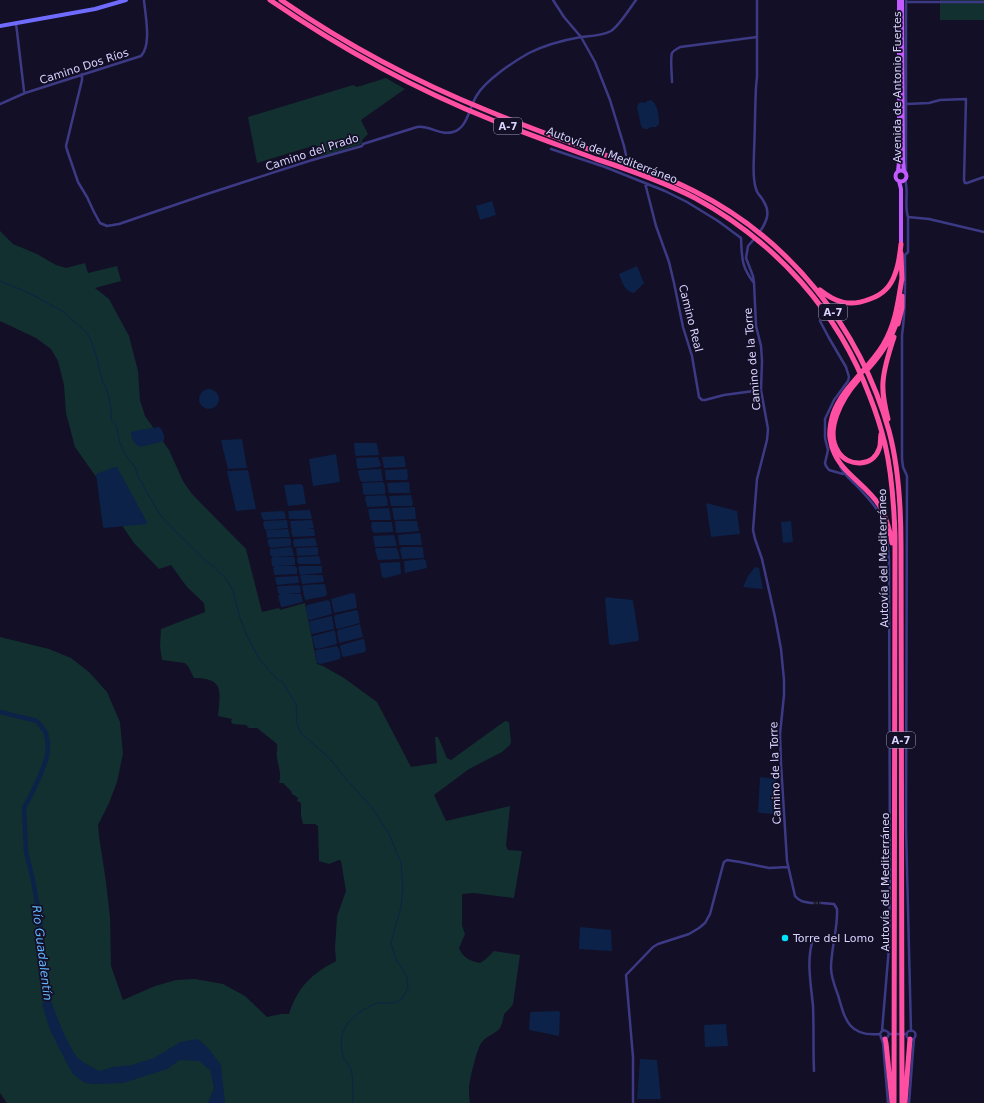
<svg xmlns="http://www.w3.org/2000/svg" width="984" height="1103" font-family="'DejaVu Sans',sans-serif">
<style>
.green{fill:#12302f}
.water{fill:#0c2248}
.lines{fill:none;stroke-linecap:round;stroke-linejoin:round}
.stream{stroke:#0c2248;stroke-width:1}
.river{stroke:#0c2248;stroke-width:4.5}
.street-tunnel{stroke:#312d47;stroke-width:2.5;stroke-dasharray:2.5 1;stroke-linecap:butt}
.street{stroke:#3d3a85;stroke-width:2.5}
.secondary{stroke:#6f6bff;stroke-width:4}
.primary{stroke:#c25bff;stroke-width:4}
.highway{stroke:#ff4fa3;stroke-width:5}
.poi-dot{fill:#00e5ff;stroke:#130f26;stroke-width:1.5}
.labels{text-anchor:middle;stroke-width:3.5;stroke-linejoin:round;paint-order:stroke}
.shield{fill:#130f26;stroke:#9e99be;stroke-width:1}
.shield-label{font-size:10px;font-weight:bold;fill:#d9d4ff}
.street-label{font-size:11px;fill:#d9d4ff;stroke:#130f26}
.poi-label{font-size:11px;fill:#d9d4ff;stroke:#130f26;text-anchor:start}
.water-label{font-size:12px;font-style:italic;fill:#62b6ff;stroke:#130f26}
</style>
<rect width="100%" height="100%" fill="#130f26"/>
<path class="green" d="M940 0H984V20H940Z
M386 78 405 89 361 120 368 134 363 139 361 144 333 153 320 156 316 145 257 163 248 117 353 85 357 87Z
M0 231 13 244 37 254 56 265 66 268 85 263 88 273 117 266 121 281 95 288 109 299 129 336 138 371 140 400 145 416 169 450 183 481 192 494 246 549 262 612 279 608 280 610 305 603 317 664 323 666 344 678 377 702 411 767 437 763 435 737H438L447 758 451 760 505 721 509 722 511 742 510 745 502 752 469 769 434 795 446 821 510 806 506 846 508 850 522 851 514 898 474 893 462 894V926L465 934 459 948C463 958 470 961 480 963L486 959 494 951 520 955 513 1004 511 1007 504 1014C501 1036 495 1029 482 1042 477 1047 470 1079 469 1087 469 1092 469 1098 470 1103H7L0 1093V637L49 649 71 658 89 672 107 692 120 722 123 754 117 782 109 803 98 825 99 836 106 882 110 917 111 966 123 1000 155 986 176 980 195 979 223 984 245 996 267 1017 281 1014H289C298 986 312 974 336 961L335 948 337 916 346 891 341 861 339 860 329 864 319 861 318 826 315 824H303L301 816V803L297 801 298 798 294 795 292 794 291 791 283 783H279C282 772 278 768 277 757 276 753 278 748 277 744L257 728H249L246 725 233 724 231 722 232 719 218 716C220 692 225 678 194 678L188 666 185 663 162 660 160 646 161 629 205 612 204 603 187 587 171 565 159 569 134 543 117 518 104 488 75 447 66 413 64 385 58 361 51 349 36 338 0 321Z"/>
<path class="water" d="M651 100C658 104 659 116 659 124L656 127H651L648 129H644L641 126 637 107 638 104 641 102 645 103 647 101Z
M492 201 496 215 480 220 476 206Z
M637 266 644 283 634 293C625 292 622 282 619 274Z
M199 399a10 10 0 1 1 20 0a10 10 0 1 1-20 0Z
M159 427C163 430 165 436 164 441L161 442 140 447C135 445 130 438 131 432L134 431Z
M242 439 247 468 228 469 221 441 222 440Z
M376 443 377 444 379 455 356 456 355 454 354 443Z
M336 454 340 482 313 486 309 459Z
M404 456 406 467 384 468 382 457Z
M378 457 381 465 379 467 359 469 357 468 356 458Z
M115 467H117L147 522V524L105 528 103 527 96 474Z
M381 469 383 481 362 482 360 480 358 471 359 470Z
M407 469 408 477 407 480H386L385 470Z
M248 470 256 509 236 511 227 471Z
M383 482C385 484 386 491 385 494L365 495 363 493 362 483Z
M409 482 410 493H389L387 483Z
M301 484 303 486 306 504 288 506 284 485Z
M385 495 387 498 388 505 387 506 368 507 367 506 365 499 366 496Z
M411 495 413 503 412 506H391L389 496Z
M706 503 737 511 740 534 711 537Z
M414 507 415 508 416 519 394 520 392 508Z
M389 508 391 520H370L368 509Z
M310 510 312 518 311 519H289L288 511Z
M283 511 285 513 286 518 285 519 264 520 262 518 261 513 263 512Z
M287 520 288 528 265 530 263 524 264 521Z
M312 520 314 527 313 528 307 529H314L315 536 293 537 291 532 292 529H291L290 521Z
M395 521H417L419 531 397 533 396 532Z
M791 521 793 542 783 543 781 522Z
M372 522H391L392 523 393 530V532L374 533C372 531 370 525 372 522Z
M288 529 290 537H289L267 538 266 531 267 530Z
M420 533 422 545H399L398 535Z
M394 535 397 546 375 547 373 536Z
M289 538 291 540V545L290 546 271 548C268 546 267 541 268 539Z
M315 538 317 545 316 546 294 547 293 542 294 539Z
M291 547 292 548 294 556 273 557 270 555V549Z
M317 547 318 548V555L297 556 296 548Z
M402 547H422L423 548 424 558 402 559 400 549Z
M376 548H397L400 559 378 560 375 550Z
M319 556 321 563 320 564H298L297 559 298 557Z
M273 557H294L295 559V565L277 566H295L297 568V574L275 575 274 574 273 568 275 566H272L271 559Z
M424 559 426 561 427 568 405 573 404 561Z
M400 562 401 574 385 578 382 577 380 565V563Z
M300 566H322V573L300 575 298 567Z
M755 567 759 568 763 589 743 587 748 576Z
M302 575H322L323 576 324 582 302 584 300 576Z
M297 576H298L299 582 298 583 277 585 275 579 276 577Z
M324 584 325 585 327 593 326 596 305 600 302 587 303 585Z
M298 585 300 586 301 592 300 593 287 594H301L303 602 283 607H281L278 596 280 594 278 593 277 587 279 586Z
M352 593 355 594 357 608 334 613 331 599Z
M606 597 632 600 633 601 639 639 638 641 612 645 609 644 605 599Z
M328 600 330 602 332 614 310 620 308 619 306 608 307 605Z
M356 610 358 611 360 623 338 629 336 628 334 617 335 615Z
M332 616 334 629 313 634 311 633 309 622 310 621Z
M360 624 363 637 339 643 337 632 338 630Z
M335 630 337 644 318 649 315 648 312 637 313 636Z
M363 639H364L366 649 365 652 344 657 342 656 340 647 341 645Z
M337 646C340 649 341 655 340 659L321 664 317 663 315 651 316 650Z
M761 777 776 779V812L775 814 760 813 758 812 760 778Z
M580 927 611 930 612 951 579 949Z
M50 995C51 1006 70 1050 78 1058 83 1063 94 1068 100 1071L113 1067 132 1065 154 1058 180 1042 198 1039 209 1049 221 1065 225 1103H208L214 1088 210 1070 199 1061 180 1060 167 1069 123 1083 92 1084 83 1082 73 1074 64 1058 50 1030 42 1004Z
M559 1011 560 1013 559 1036 529 1030 530 1014 531 1012Z
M726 1024 728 1046 705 1047 704 1025Z
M640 1059 657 1060 661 1099H637Z"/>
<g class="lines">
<path class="stream" d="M0 281 29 293 62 311 86 332 90 338 96 355 103 383 107 390 109 398 111 410V420L116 425 120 443 125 454 135 467 138 476 153 503 162 517 174 530 206 561 214 567 227 580 233 591 240 618 247 636 260 660 275 677 284 684 296 704 297 723 300 732 331 760 345 778 371 806 389 834 401 863 403 888 401 907 391 943 396 959 407 977 408 988 402 999C399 1000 396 1002 393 1003 387 1004 381 1001 375 1004 351 1015 336 1029 343 1056 344 1061 349 1064 351 1069 354 1080 352 1092 353 1103"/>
<path class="river" d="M0 712 37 721 46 733 48 744 47 757 40 776 29 799 24 807 26 852 33 880 40 920 46 996 48 1004"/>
<path class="street-tunnel" d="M812 903H822"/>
<path class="street" d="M553 0 564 17 581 37 595 62 610 100 624 146 626 155
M757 0V77L756 87C755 108 755 130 754 152 754 164 752 177 756 189 757 194 762 197 764 202 771 213 766 223 759 233
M907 2H984
M16 23 24 91 25 93
M82 74V80L66 146 67 150 78 182 87 197 94 212 100 223 107 226 119 224 204 195 309 161 362 146 363 144 417 127C430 125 440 136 453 132 468 128 469 107 477 95 486 80 513 62 529 53 545 45 564 40 581 37 591 36 602 36 611 31 619 26 630 8 636 0
M672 82C672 75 670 59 672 53 674 50 677 49 680 47L757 37
M0 104 25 93 141 56C152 45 145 14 144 0
M906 104 929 103 940 100 966 99 964 180 965 183H967L984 177
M551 149 605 167 665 191 687 202 718 221 741 238C742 258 741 266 754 283
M906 173V0
M905 179C909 192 904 205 908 217V252L905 255C905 282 906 308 902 335V459L903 467 907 476 906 828 911 1031
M645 183 656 226 669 262 674 283 683 327 692 356 699 397 702 400H705L724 395 761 390
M908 217 929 219 984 232
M755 238 748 246 746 258 753 276 754 283 756 326 761 346 762 361 761 390 768 429 767 440 757 479 753 530 755 539 762 559 775 617 781 649 784 680V695L780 734 781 764 787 861 795 896C800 902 805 902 812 903
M820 321 829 338 846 367 849 377 848 381 834 400 825 419V438L828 450 825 463 826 466 829 470 843 474
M840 466C843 474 851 480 858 487 866 496 876 505 881 517 887 530 888 545 889 560L890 871 889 947 882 1031
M822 903 834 904 837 909C838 929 831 948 831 968 831 977 835 987 838 995 845 1020 849 1037 880 1034
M813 939C806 961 811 984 813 1006 814 1027 813 1049 814 1071
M906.5 1035a4.5 4.5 0 1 1 9 0a4.5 4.5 0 1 1-9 0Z
M889 1034H907
M881 1038 885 1039 887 1038 889 1034 888 1032 884 1030 881 1032 880 1034 883 1043 888 1103
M633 1103V1057L626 975 653 947 658 944 689 934 699 928 705 923 710 914 723 865 724 862 727 860 740 862 769 868 788 867
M909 1103 914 1038"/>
<path class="secondary" d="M0 26 95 9 126 0"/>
<path class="primary" d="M902 0 903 162 904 171
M895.5 176a5.5 5.5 0 1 1 11 0a5.5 5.5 0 1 1-11 0Z
M898 171 899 162V0
M899 181 901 189V246"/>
<path class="highway" d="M270 0C340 48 414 89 492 120 527 134 561 146 596 159 630 170 664 182 695 198 776 242 838 311 870 397 876 412 881 428 885 444 892 474 894 505 895 536L894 1103
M281 0C345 44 414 81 486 110 515 122 544 133 574 144 614 158 656 172 694 191 790 239 860 328 889 431 899 468 901 508 901 546L902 1103
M901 253 902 280
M820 290C836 303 850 307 870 299 882 295 891 286 895 274 899 264 900 254 901 244
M898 324 902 308V296
M866 371C880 356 891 341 897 321
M858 380C843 397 823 431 839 453 849 467 873 467 879 449 881 445 880 439 881 434
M888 419C885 407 882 395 883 382 884 367 889 352 894 337
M892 543C890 530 886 517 879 505 867 485 841 473 833 450 831 446 831 441 830 438 829 430 831 421 833 414 843 386 868 370 883 345 896 323 898 302 902 278
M885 1039 886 1043 892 1102
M905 1102 910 1039"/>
</g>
<circle class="poi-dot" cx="785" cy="938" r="4"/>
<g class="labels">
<g class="shield">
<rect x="494" y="118" width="28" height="16" rx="3"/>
<rect x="819" y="304" width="28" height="16" rx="3"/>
<rect x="887" y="732" width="28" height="16" rx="3"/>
</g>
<g class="shield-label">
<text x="508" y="130">A-7</text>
<text x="833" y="316">A-7</text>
<text x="901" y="744">A-7</text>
</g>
<g class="street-label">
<text transform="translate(84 66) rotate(-18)" y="4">Camino Dos Ríos</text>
<text transform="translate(897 87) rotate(-90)" y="4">Avenida de Antonio Fuertes</text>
<text transform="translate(312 152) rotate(-18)" y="4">Camino del Prado</text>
<text transform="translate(612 155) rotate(21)" y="4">Autovía del Mediterráneo</text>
<text transform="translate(691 318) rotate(76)" y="4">Camino Real</text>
<text transform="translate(752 359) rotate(-95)" y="4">Camino de la Torre</text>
<text transform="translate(883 558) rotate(-91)" y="4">Autovía del Mediterráneo</text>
<text transform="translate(775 773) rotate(-92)" y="4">Camino de la Torre</text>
<text transform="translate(885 882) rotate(-90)" y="4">Autovía del Mediterráneo</text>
</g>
<g class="poi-label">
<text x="793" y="942">Torre del Lomo</text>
</g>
<g class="water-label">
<text transform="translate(42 953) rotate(83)" y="4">Río Guadalentín</text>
</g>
</g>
</svg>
